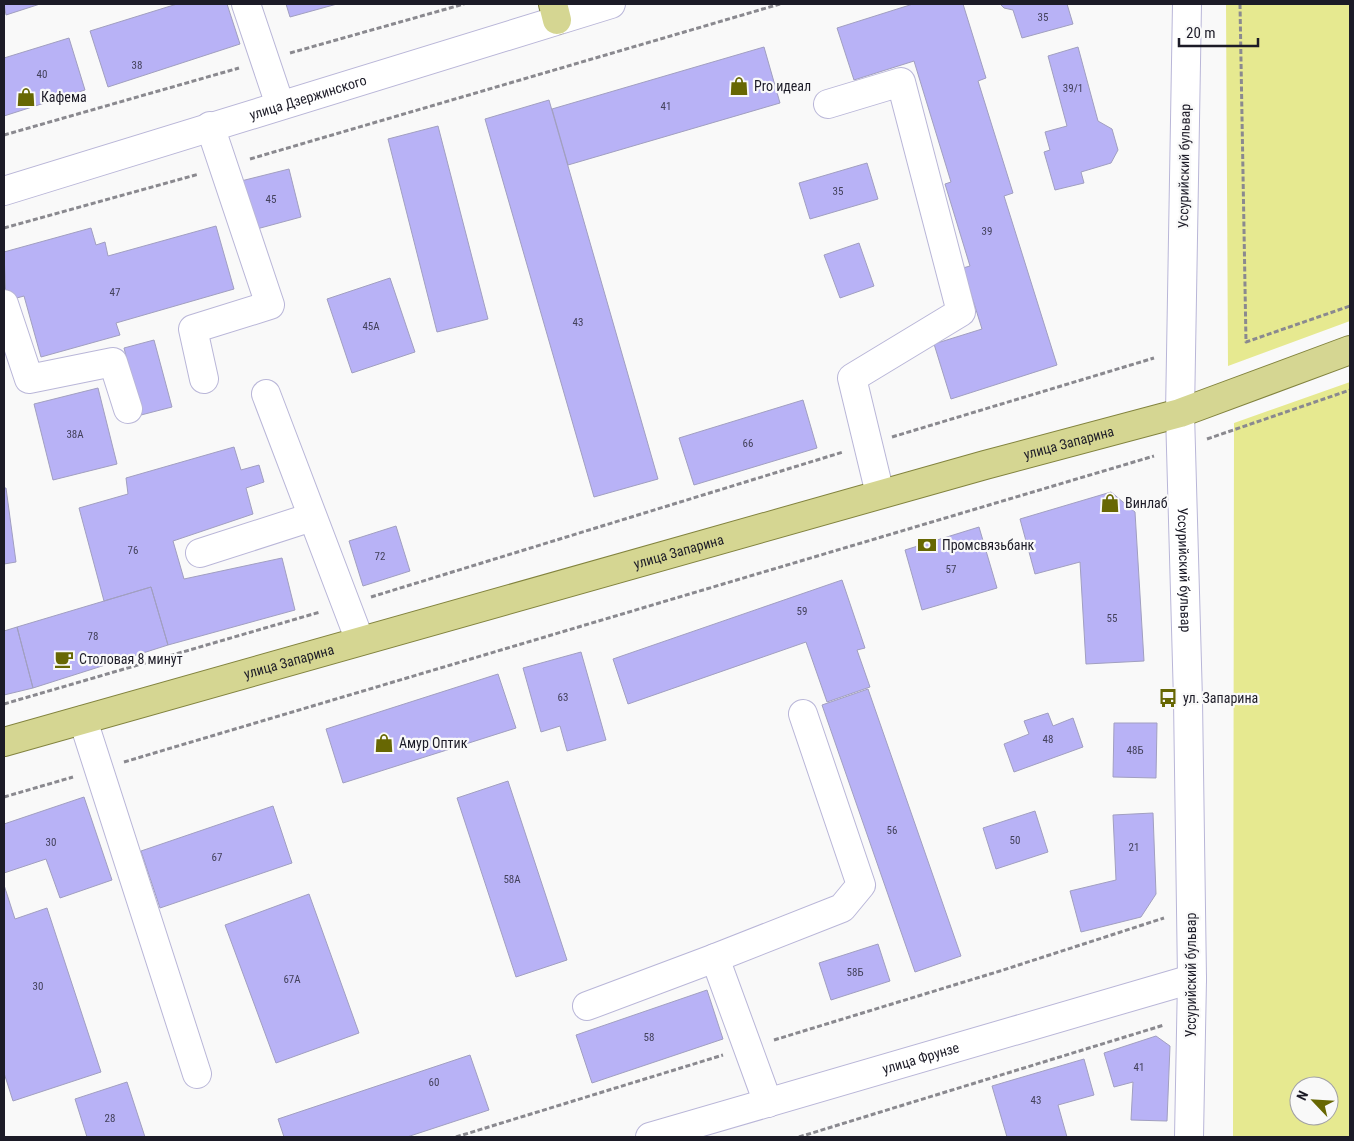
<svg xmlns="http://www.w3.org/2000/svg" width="1354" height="1141" font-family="'Roboto Condensed',sans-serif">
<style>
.green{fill:#e6e990;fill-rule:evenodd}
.building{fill:#b8b2f6;stroke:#a19fc0}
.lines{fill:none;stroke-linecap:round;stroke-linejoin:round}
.minor-casing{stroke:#b9b6d8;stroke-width:30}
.major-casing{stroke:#82833e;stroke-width:30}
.path{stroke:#8a898f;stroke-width:3;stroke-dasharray:5 2.5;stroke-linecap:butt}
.minor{stroke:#fff;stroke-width:28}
.major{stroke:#d5d692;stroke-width:28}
.labels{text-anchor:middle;stroke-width:4.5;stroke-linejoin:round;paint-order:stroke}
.number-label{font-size:11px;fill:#43415b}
.poi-label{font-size:14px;fill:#1c1b27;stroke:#f9f9f9;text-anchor:start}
.street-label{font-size:14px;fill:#1c1b27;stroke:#f9f9f9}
</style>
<rect width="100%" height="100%" fill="#f9f9f9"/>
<path class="green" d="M1226 4H1350V321L1228 366Z
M1350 382V1137H1233L1234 423ZM1299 1086H1329V1116H1299Z"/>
<path class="building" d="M4 4H40L6 15Z
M177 4H227L240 44 108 87 90 31Z
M286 4H337L290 17Z
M913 4H963L986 78 978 81 1013 193 1004 196 1057 365 951 399 934 344 982 329 963 268 970 266 945 184 951 182 914 61 854 80 837 28Z
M1000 4H1067L1073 24 1022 38 1013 10 1004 8Z
M69 38 85 90 4 116V58Z
M764 47 780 103 568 165 552 109Z
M1078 47 1098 121 1112 129 1118 150 1111 163 1081 172 1084 183 1055 190 1044 152 1050 150 1045 132 1067 126 1048 56Z
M549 100 658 479 594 497 485 119Z
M438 126 488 319 437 332 388 139Z
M867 163 878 199 810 219 799 183Z
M289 169 301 217 253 230 241 181Z
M216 226 234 289 116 323 120 335 41 357 24 296 6 301 4 252 91 228 96 245 105 242 108 256Z
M859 243 874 286 840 298 824 255Z
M390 278 415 352 352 373 327 299Z
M154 340 172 407 141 415 124 348Z
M98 388 117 464 53 480 34 404Z
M803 400 817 448 694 485 679 438Z
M234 447 241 470 259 465 264 482 246 488 253 514 173 541 184 579 282 558 295 610 168 645 151 587 104 601 79 508 128 494 126 478Z
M4 488H6L16 562 4 564Z
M1111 492 1135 512 1144 661 1086 664 1080 562 1035 574 1020 519Z
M396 526 410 571 363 586 349 541Z
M979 527 997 588 922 610 905 550Z
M842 580 865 648 857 650 870 687 827 702 806 642 628 704 613 659Z
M151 587 168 645 33 688 17 627Z
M17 627 33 688 4 695V631Z
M581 652 606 740 567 751 560 726 541 732 523 668Z
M498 674 516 728 343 783 326 729Z
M868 689 961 956 915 972 822 705Z
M1048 713 1053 726 1073 718 1083 747 1014 772 1004 744 1029 734 1024 721Z
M1114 723H1157L1156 778 1113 777Z
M508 781 567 960 516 977 457 798Z
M84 797 112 880 60 898 46 859 4 873V824Z
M273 806 292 863 160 908 141 851Z
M1035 811 1048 852 996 869 983 828Z
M1153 813 1156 894 1141 917 1081 932 1070 891 1116 880 1113 815Z
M4 885 15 919 47 908 101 1072 13 1101 4 1073Z
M309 894 359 1033 276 1063 225 925Z
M878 944 890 981 831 1000 819 963Z
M707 990 723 1039 592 1083 576 1035Z
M1156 1036 1170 1046 1167 1121 1131 1120 1133 1082 1114 1087 1104 1053Z
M470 1055 489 1110 407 1137H284L278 1119Z
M1084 1059 1094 1095 1058 1105 1067 1137H1007L992 1086Z
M127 1082 145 1137H87L75 1099Z"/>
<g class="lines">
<g class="minor-casing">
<g id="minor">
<path d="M246 4 280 105"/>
<path id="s1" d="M1187 4 1180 413 1188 700 1192 979 1189 1137"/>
<path d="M828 104 901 82 961 312 852 378 880 494"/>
<path id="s2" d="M4 191 611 4"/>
<path d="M4 304 29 379 113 362 128 409"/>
<path d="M204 379 193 329 270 305 210 126"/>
<path d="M266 394 360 641"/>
<path d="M200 553 312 517"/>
<path d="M83 720 197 1074"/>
<path d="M715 958 842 908 861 885 803 714"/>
<path d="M587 1006 715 958 768 1103"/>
<path id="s3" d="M650 1137 1192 979"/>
</g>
</g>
<g class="major-casing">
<g id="major">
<path d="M553 4 557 20"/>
<path id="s4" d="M4 742 985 465 1180 413 1350 350"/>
</g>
</g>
<path class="path" d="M1240 4 1246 342 1350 306
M290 53 464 4
M4 135 239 68
M250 159 780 4
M4 228 199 174
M892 437 1154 358
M1207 439 1350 390
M371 597 843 452
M4 704 320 612
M124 762 1154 456
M4 797 73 777
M774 1040 1000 971 1164 918
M456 1137 723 1055
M799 1137 1164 1025"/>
<use href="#minor" class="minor"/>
<use href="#major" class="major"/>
</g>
<defs>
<g id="shop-bare" transform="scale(1.5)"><path d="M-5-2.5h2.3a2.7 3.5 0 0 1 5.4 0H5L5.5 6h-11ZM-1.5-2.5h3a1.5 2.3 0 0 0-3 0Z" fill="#676703" stroke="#f9f9f9" stroke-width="2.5" paint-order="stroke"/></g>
<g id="bank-bare" transform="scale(1.5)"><path d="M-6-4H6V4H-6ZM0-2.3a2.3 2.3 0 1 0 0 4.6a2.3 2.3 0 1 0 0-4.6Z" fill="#676703" stroke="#f9f9f9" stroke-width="2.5" paint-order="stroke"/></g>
<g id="cafe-bare" transform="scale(1.5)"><path d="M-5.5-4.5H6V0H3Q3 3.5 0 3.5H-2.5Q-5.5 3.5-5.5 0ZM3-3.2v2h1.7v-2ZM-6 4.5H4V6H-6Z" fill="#676703" stroke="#f9f9f9" stroke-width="2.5" paint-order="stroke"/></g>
<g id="bus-bare" transform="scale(1.5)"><path d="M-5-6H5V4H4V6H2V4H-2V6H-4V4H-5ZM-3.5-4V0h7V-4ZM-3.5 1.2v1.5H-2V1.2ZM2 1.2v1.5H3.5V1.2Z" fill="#676703" stroke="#f9f9f9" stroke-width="2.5" paint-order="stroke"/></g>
</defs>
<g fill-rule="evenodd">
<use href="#shop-bare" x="739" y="86"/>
<use href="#shop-bare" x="26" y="97"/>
<use href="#shop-bare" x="1110" y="503"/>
<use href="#bank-bare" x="927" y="545"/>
<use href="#cafe-bare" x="64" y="659"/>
<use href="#bus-bare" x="1168" y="698"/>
<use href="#shop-bare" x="384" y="743"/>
</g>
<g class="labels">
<g class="number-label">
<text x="1043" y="21">35</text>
<text x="137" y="69">38</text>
<text x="42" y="78">40</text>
<text x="1073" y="92">39/1</text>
<text x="666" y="110">41</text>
<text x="838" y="195">35</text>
<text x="271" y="203">45</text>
<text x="987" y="235">39</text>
<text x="115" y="296">47</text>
<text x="578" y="326">43</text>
<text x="371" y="330">45А</text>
<text x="75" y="438">38А</text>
<text x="748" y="447">66</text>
<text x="133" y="554">76</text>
<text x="380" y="560">72</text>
<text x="951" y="573">57</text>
<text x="802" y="615">59</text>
<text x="1112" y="622">55</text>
<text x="93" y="640">78</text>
<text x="563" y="701">63</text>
<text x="1048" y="743">48</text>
<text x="1135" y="754">48Б</text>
<text x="892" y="834">56</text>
<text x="1015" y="844">50</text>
<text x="51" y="846">30</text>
<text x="1134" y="851">21</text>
<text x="217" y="861">67</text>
<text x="512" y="883">58А</text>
<text x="855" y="976">58Б</text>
<text x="292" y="983">67А</text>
<text x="38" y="990">30</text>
<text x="649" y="1041">58</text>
<text x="1139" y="1071">41</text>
<text x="434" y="1086">60</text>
<text x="1036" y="1104">43</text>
<text x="110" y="1122">28</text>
</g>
<g class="poi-label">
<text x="754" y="91">Pro идеал</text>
<text x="41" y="102">Кафема</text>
<text x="1125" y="508">Винлаб</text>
<text x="942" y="550">Промсвязьбанк</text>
<text x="79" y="664">Столовая 8 минут</text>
<text x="1183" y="703">ул. Запарина</text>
<text x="399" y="748">Амур Оптик</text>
</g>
<g class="street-label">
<text dy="5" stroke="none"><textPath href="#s2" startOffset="318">улица Дзержинского</textPath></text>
<text transform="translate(1184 166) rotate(-89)" y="5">Уссурийский бульвар</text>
<text dy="5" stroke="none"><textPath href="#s4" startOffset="1106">улица Запарина</textPath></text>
<text dy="5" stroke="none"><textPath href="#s4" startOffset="701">улица Запарина</textPath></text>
<text dy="5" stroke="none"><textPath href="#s1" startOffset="566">Уссурийский бульвар</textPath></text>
<text dy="5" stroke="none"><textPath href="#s4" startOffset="296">улица Запарина</textPath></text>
<text transform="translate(1191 975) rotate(-90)" y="5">Уссурийский бульвар</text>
<text dy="5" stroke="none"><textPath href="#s3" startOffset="282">улица Фрунзе</textPath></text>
</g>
</g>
<rect width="1354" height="1141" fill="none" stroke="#1c1b27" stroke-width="10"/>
<g transform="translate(1314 1101) rotate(295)"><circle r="24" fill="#f9f9f9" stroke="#a1a0a5"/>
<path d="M0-4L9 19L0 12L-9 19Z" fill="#676703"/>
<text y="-8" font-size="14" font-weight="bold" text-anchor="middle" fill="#1c1b27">N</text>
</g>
<path d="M1179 38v8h79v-8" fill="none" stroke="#1c1b27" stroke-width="2.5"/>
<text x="1186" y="38" font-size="15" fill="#1c1b27" stroke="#f9f9f9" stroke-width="4" paint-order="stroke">20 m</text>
</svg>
